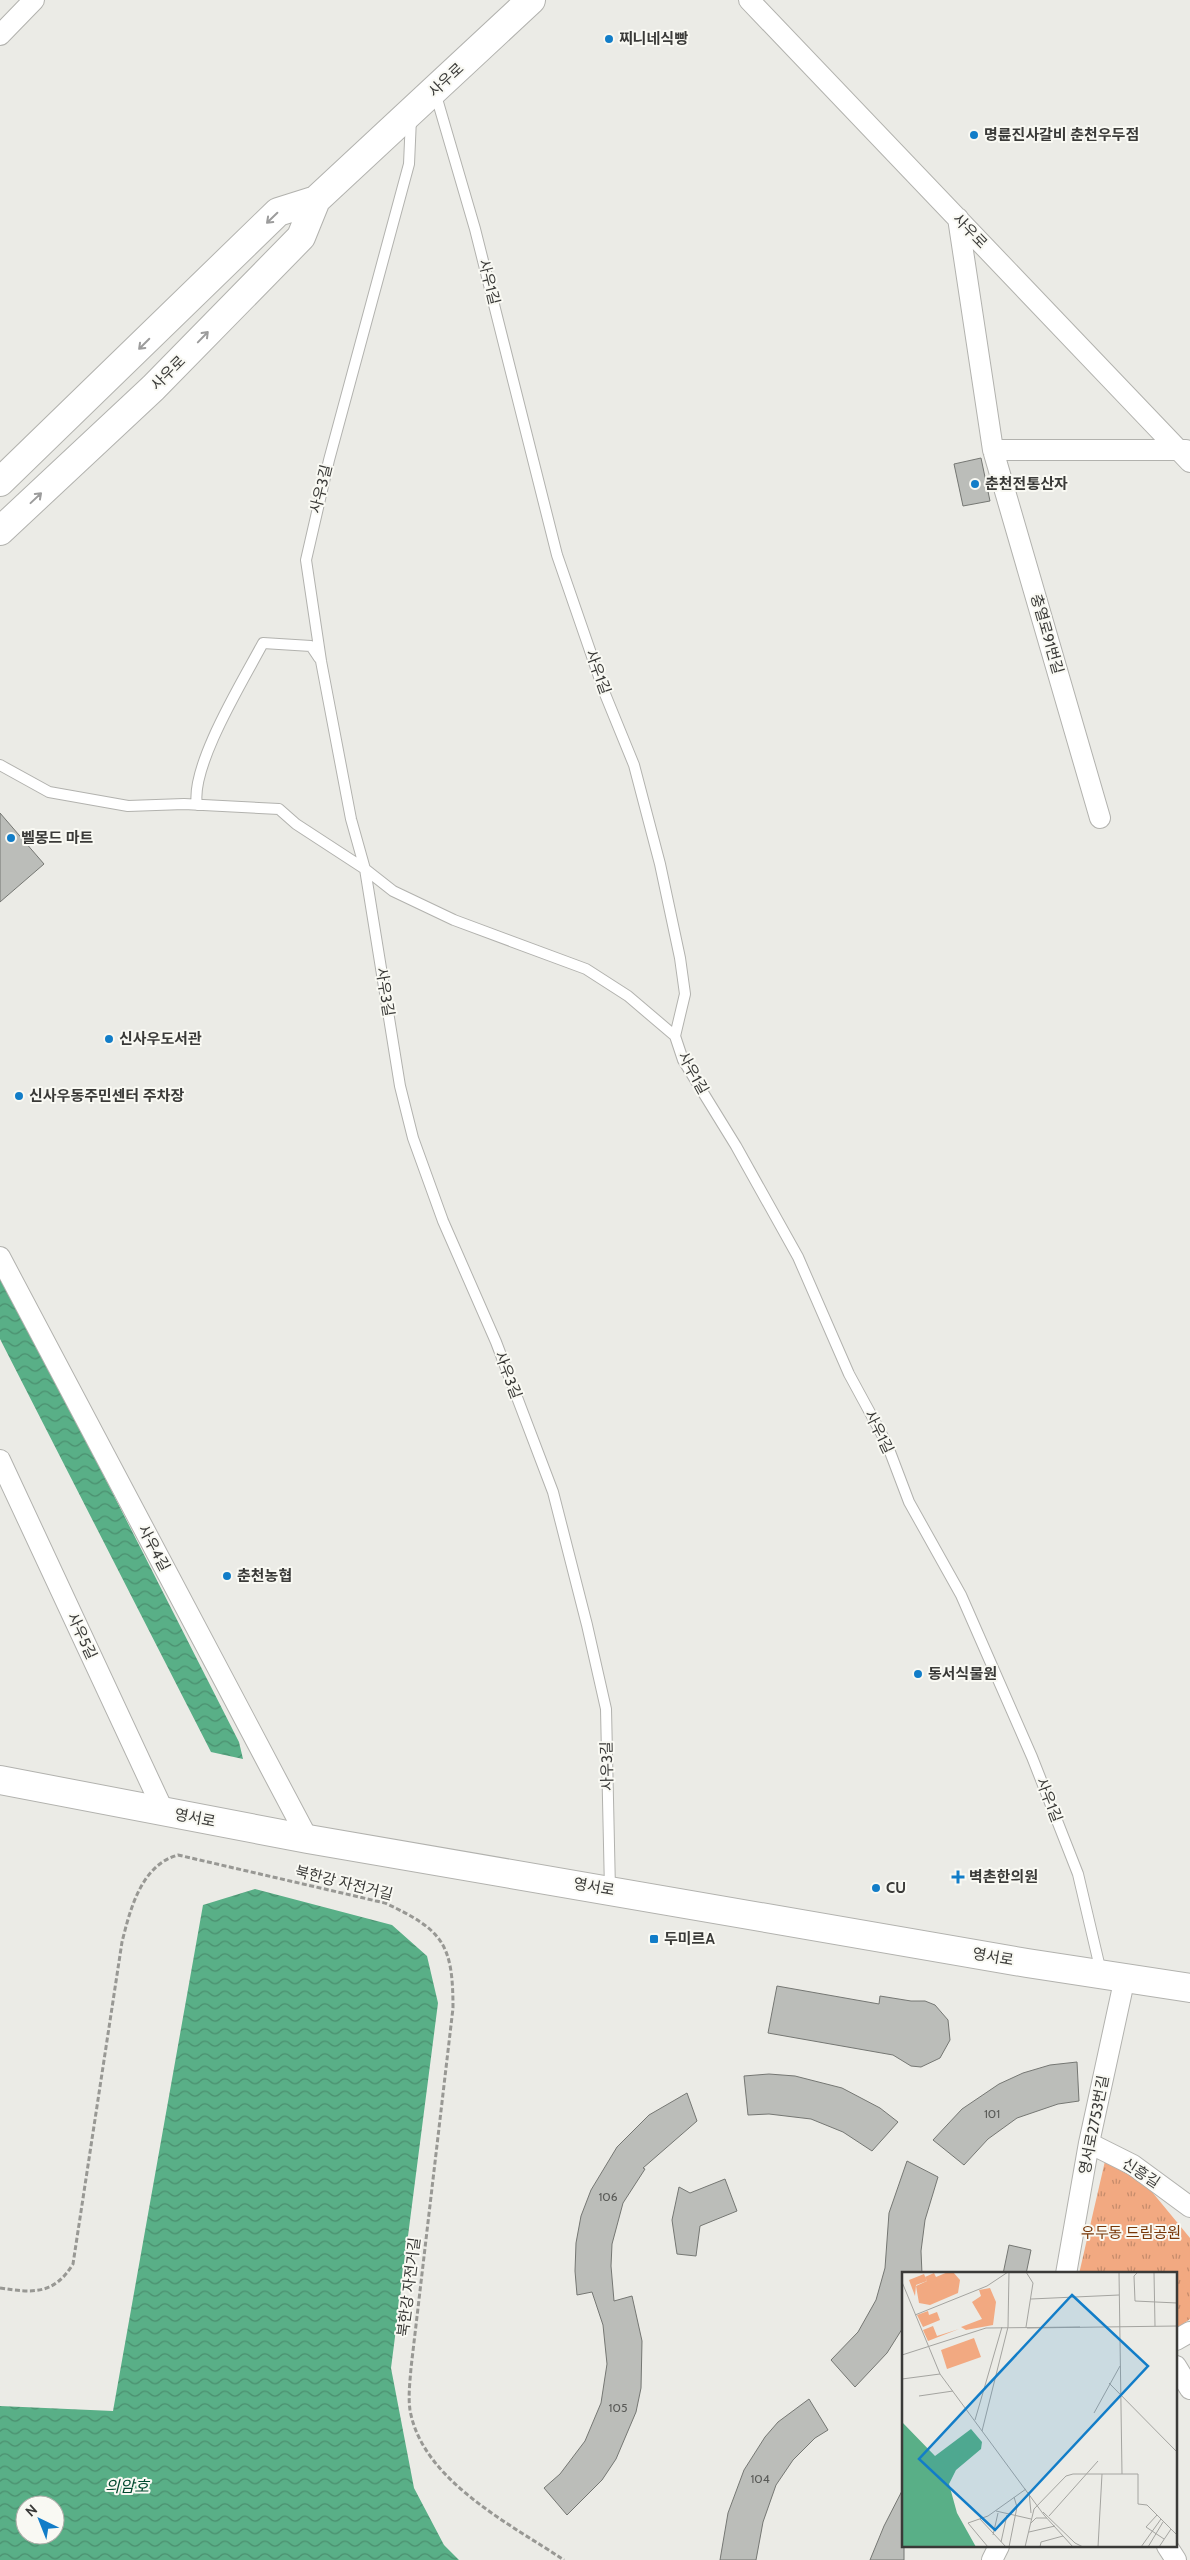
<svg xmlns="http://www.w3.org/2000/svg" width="1190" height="2560" font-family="Cabin,'Noto Sans KR',sans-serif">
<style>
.park{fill:url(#park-tufts)}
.water{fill:url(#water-waves);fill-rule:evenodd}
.building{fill:#bbbdb9;stroke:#757773}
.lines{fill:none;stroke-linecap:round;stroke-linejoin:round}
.lane-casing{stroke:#b2b2ae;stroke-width:12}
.street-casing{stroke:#b2b2ae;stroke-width:22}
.secondary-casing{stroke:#b2b2ae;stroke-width:30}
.path{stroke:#989894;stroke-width:3;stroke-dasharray:5 2.5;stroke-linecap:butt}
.lane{stroke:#fff;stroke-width:10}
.street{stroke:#fff;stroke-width:20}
.secondary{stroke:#fff;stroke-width:28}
.oneway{stroke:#9c9c9c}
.poi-dot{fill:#127dc8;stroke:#f9f9f3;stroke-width:2}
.labels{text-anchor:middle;stroke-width:4;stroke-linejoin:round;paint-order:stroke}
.number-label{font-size:12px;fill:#5a5b58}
.poi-label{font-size:15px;font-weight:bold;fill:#3a3a38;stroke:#f9f9f3;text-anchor:start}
.street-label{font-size:15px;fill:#3a3a38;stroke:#f9f9f3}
.park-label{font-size:15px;fill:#773606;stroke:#f9f9f3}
.water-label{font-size:16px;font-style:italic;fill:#00492f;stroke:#f9f9f3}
.inset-road{fill:none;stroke:#a4a4a0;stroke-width:1}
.view{fill:#127dc8;fill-opacity:0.15;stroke:#127dc8;stroke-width:2.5}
.inset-edge{fill:none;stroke:#3a3a38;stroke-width:2.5}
</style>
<defs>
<pattern id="park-tufts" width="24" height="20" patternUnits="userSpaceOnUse" patternTransform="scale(1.25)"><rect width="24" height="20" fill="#f2a981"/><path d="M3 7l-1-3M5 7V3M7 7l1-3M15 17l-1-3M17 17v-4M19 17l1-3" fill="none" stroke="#c58b6b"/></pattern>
<pattern id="water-waves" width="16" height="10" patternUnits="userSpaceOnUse" patternTransform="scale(1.25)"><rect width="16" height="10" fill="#59af87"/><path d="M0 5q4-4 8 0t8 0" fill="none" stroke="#4b8f6f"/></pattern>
</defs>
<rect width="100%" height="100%" fill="#ebebe6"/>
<path class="park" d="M1105 2161 1134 2170 1190 2238V2319L1176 2329V2274H1079Z"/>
<path class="water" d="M0 1271 239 1742 243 1759 211 1752 0 1339Z
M255 1889 392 1925 427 1956 438 2003 391 2368 414 2488 444 2545 459 2560H0V2406L113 2411 203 1905ZM25 2505H55V2535H25Z"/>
<path class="building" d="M981 458 990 501 963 506 954 464Z
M0 813 44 864 0 902Z
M777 1986 879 2004 880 1996 911 2001H925L935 2005 948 2020 950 2040 940 2058 921 2067 911 2066 893 2055 768 2033Z
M1077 2062 1079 2101 1058 2104 1017 2118 988 2139 964 2165 933 2140 962 2109 999 2084 1023 2073 1050 2065Z
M769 2074 795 2076 842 2088 880 2108 898 2122 872 2151 843 2132 811 2119 769 2114 748 2115 744 2076Z
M687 2093 697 2121 643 2168 645 2169 623 2203 612 2244 611 2266 614 2301 632 2296 642 2341 641 2388 636 2412 616 2459 602 2480 567 2515 544 2488 560 2474 585 2441 601 2403 607 2364 603 2325 592 2292 577 2295 575 2271 576 2243 581 2216 591 2190 617 2147 649 2115Z
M907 2161 938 2177 925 2220 921 2251 922 2274H904V2326L887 2353 855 2387 831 2360 858 2332 876 2300 885 2268 889 2213Z
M725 2179 737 2211 700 2226 696 2256 677 2254 672 2220 679 2187 690 2193Z
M1009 2245 1031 2250 1026 2274H1003Z
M809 2399 828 2430 815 2438 793 2460 776 2485 763 2522 756 2560H720L728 2513 744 2470 765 2437 778 2422Z
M904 2487V2560H870L884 2526Z"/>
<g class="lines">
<g class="lane-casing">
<path id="lane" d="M435 92 475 229 557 555 605 694 634 765 660 864 680 958 685 994 675 1036 683 1060 736 1146 798 1257 849 1374 887 1444 909 1502 961 1595 1032 1757 1078 1874 1101 1972
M411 118 409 164 329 460 306 560 321 661 351 819 365 869 400 1086 413 1138 443 1221 496 1342 553 1492 587 1625 606 1709 610 1890
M0 765 49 792 128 806 184 804 279 809 296 824 365 869 393 891 454 920 586 969 628 996 675 1036
M197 805C190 766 244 679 263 643L311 646 319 658"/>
</g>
<g class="street-casing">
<path id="street" d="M749 0 1190 462
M0 35 34 0
M958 218 993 450 1100 818
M993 450H1186
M0 1257 308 1839
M0 1460 164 1812
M1089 2143 1133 2165 1190 2207
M1066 2274 1089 2143 1125 1977
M1176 2340 1190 2332
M1176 2366 1190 2389
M1167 2546 1176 2560
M992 2560 999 2546"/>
</g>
<g class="secondary-casing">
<path id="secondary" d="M0 482 278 212 316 200 531 0
M0 531 153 388 301 237 316 200
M0 1780 308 1839 1027 1963 1190 1988"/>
</g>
<path class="path" d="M0 2288C33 2293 54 2295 73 2264L122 1942C130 1910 141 1865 178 1855L385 1903C443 1930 453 1944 453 2008L411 2368C410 2382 408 2396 410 2410 422 2480 510 2524 564 2560"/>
<use href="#lane" class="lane"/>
<use href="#street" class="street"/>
<use href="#secondary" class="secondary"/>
</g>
<defs><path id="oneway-shaft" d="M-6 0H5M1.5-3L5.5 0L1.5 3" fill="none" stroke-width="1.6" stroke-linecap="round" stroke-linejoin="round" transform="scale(1.25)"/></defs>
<g class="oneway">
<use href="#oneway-shaft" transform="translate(272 218) rotate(136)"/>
<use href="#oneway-shaft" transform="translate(203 337) rotate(-46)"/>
<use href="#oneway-shaft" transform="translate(144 344) rotate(135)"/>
<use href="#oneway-shaft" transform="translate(36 498) rotate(-43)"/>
</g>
<g class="poi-dot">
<circle cx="609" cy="39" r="5"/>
<circle cx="974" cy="135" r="5"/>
<circle cx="975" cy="484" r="5"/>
<circle cx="11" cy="838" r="5"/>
<circle cx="109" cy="1039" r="5"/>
<circle cx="19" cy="1096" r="5"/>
<circle cx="227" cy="1576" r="5"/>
<circle cx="918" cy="1674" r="5"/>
<path d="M955.5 1869.5h5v5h5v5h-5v5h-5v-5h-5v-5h5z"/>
<circle cx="876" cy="1888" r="5"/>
<rect x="649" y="1934" width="10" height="10" rx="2.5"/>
</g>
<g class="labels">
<g class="number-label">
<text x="992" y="2118">101</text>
<text x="608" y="2201">106</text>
<text x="618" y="2412">105</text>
<text x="760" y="2483">104</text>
</g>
<g class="poi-label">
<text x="619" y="44">찌니네식빵</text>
<text x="984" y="140">명륜진사갈비 춘천우두점</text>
<text x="985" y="489">춘천전통산자</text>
<text x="21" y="843">벨몽드 마트</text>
<text x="119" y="1044">신사우도서관</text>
<text x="29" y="1101">신사우동주민센터 주차장</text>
<text x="237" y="1581">춘천농협</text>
<text x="928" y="1679">동서식물원</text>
<text x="969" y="1882">벽촌한의원</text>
<text x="886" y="1893">CU</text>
<text x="664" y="1944">두미르A</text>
</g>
<g class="street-label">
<text transform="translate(446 80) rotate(-43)" y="5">사우로</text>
<text transform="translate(970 231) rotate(46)" y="5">사우로</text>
<text transform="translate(489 282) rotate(76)" y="5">사우1길</text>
<text transform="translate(168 373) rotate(-45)" y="5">사우로</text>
<text transform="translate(321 489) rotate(-76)" y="5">사우3길</text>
<text transform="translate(1047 634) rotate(74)" y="5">충열로91번길</text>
<text transform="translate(598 672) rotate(70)" y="5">사우1길</text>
<text transform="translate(385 992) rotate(81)" y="5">사우3길</text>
<text transform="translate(693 1073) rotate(61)" y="5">사우1길</text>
<text transform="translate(508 1375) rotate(69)" y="5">사우3길</text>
<text transform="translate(879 1432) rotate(64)" y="5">사우1길</text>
<text transform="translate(154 1548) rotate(62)" y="5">사우4길</text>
<text transform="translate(82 1636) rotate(65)" y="5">사우5길</text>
<text transform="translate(607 1766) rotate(-91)" y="5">사우3길</text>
<text transform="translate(1049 1800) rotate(69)" y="5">사우1길</text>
<text transform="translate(195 1818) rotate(11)" y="5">영서로</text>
<text transform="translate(344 1883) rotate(14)" y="5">북한강 자전거길</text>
<text transform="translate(594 1887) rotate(10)" y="5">영서로</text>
<text transform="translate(993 1957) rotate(10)" y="5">영서로</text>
<text transform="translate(1094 2125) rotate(-79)" y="5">영서로2753번길</text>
<text transform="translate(1141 2173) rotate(33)" y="5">신흥길</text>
<text transform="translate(409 2287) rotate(-83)" y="5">북한강 자전거길</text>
</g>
<g class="park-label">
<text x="1131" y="2238">우두동 드림공원</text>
</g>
<g class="water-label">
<text x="127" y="2492">의암호</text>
</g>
</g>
<g transform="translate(902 2272)">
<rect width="275" height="275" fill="#ebebe6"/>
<path d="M22 2 25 9 14 13 13 24 7 8Z" fill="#f2a981"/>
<path d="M88 16 94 30 91 53 64 58 59 55 80 47 70 30 79 24 77 18ZM26 39 27 43 35 40 38 48 21 55 15 43ZM31 54 35 64 57 57 26 69 21 58Z" fill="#f2a981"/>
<path d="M46 0H51L58 8 56 21 28 33 17 31 14 14 25 9 23 5 32 1 34 5ZM72 66 79 85 45 97 39 78Z" fill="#f2a981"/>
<path d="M0 150 33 184 69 157 80 170 79 177 54 198 47 212 55 241 74 275H0Z" fill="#59af87"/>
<path class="inset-road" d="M124 0 131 11 124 55M217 0 220 202M236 0 232 4 233 29 275 31M252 0 253 54M0 10 38 102 142 243 171 275M129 27 217 23M13 43 85 14 106 0M125 56 275 54M0 83 84 56 178 55M0 107 38 102M207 111 275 180M17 124 51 119M192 141 218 94M73 148 100 55M80 159 106 55 107 0M127 220 129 241M94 239 129 247M141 240 173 271 181 275M255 243 244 255 262 267M147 244 196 189M78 247 104 275M129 251 134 246H145M127 260 153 254M91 263 96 241M99 270 105 243M86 275 66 251 86 244 124 217M107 275 115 235 112 225M123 275 132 237 164 204 171 202H236V232L245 233 275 263M138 275 139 270 161 264M196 275 200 202M239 275 259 247M246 275 261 250M257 275 269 257"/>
<path class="view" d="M170 23 246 94 93 258 17 187Z"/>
<rect width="275" height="275" class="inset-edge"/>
</g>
<g transform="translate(40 2520) rotate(317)"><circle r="24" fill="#f9f9f3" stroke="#adada8"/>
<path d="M0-4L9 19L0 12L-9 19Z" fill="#127dc8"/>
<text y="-8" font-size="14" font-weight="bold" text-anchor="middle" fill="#3a3a38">N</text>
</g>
</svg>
